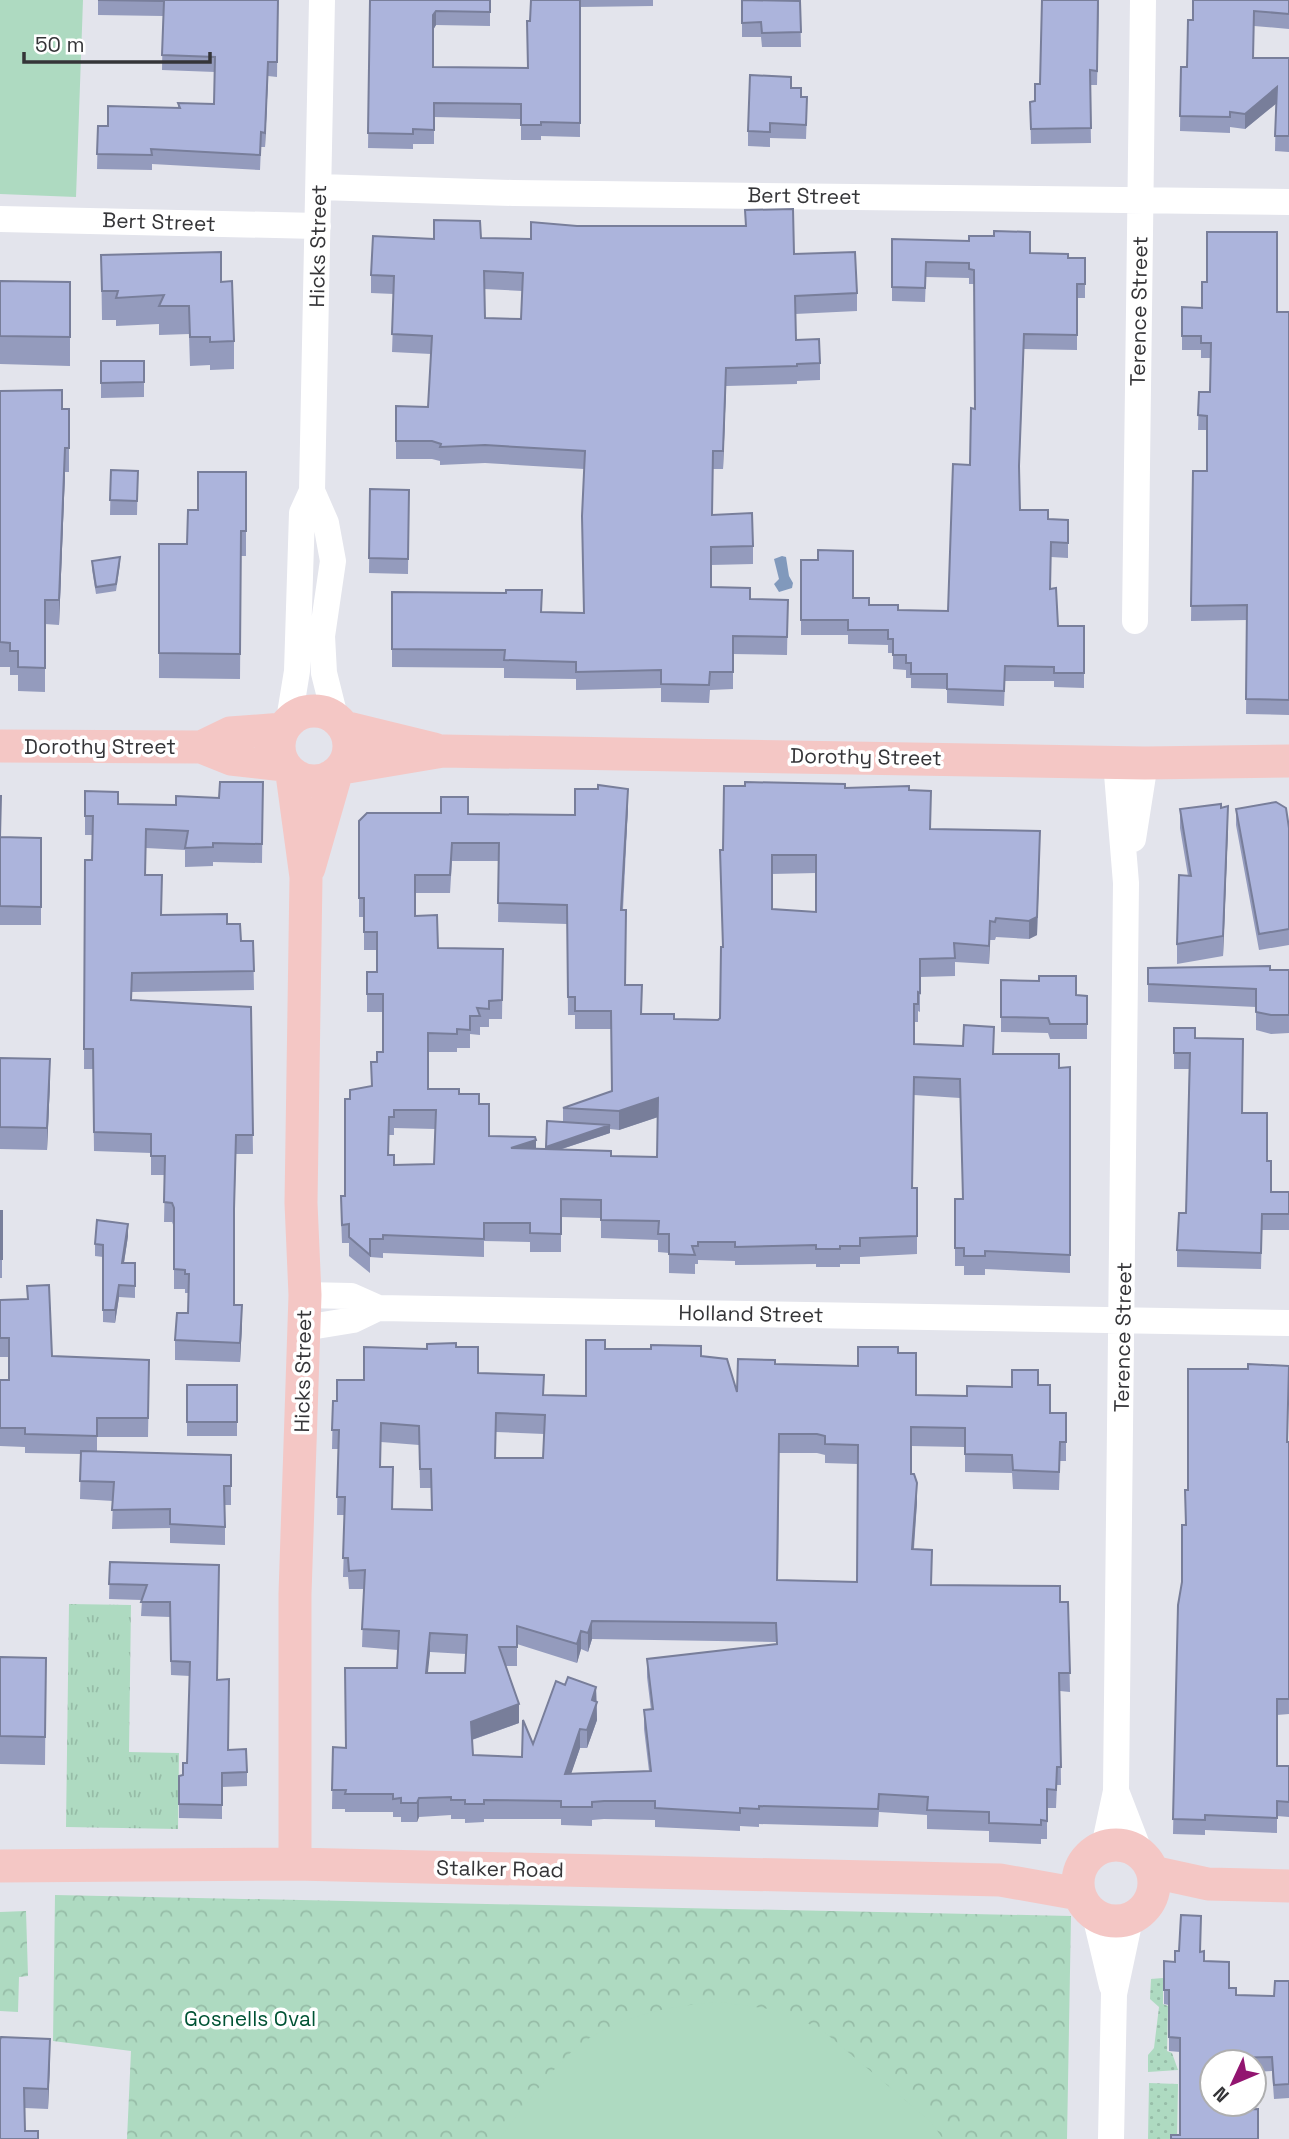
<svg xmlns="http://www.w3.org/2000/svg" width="1289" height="2139" font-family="'Space Grotesk',sans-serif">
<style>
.grass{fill:url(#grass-tufts)}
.park{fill:url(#park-crowns)}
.garden{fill:url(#garden-dots)}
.pitch{fill:#aedac1}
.water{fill:#8199bc}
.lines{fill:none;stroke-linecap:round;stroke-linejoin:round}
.minor{stroke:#fff;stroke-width:26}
.major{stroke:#f4c7c5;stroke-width:33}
.wall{fill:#949bbd;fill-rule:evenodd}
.shaded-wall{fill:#787e9a}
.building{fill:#acb4dc;stroke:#787e9a;stroke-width:2;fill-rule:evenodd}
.labels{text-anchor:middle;stroke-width:7;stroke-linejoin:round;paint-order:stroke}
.street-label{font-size:21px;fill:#353538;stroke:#fff}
.park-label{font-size:21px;fill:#005334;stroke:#fff}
</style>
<defs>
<pattern id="grass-tufts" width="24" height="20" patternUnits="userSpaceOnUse" patternTransform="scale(1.75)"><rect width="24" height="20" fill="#aedac1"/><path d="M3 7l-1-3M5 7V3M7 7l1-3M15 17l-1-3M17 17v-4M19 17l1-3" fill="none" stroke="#96bca7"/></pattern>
<pattern id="park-crowns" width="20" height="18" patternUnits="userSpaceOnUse" patternTransform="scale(1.75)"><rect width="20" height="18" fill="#aedac1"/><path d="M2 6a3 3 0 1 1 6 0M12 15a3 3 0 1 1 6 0" fill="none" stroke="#96bca7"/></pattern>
<pattern id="garden-dots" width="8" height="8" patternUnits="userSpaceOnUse" patternTransform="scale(1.75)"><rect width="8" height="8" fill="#aedac1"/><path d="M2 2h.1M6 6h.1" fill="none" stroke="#96bca7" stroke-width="1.8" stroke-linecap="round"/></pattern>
</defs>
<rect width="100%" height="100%" fill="#e3e4ec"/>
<path class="grass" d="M69 1604 131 1605 129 1752 179 1753 178 1829 66 1827Z"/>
<path class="park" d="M55 1895 1071 1916 1067 2139H127L131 2051 53 2041Z
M26 1911 28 1976 19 1977 18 2012 0 2011V1912Z"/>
<path class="garden" d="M1163 1978V2004L1168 2006 1167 2051 1172 2053 1178 2070 1148 2072V2055L1154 2048 1159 2007 1150 1999 1151 1979Z
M1149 2083 1178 2084 1177 2139H1148Z"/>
<path class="pitch" d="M0 0H83L76 197 0 194Z
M720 2002 783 2011 823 2031 931 2122 943 2139H499C521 2111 559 2057 588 2039 627 2014 675 2005 720 2002Z"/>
<path class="water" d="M782 556 786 557 789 576 793 583 792 588 779 592 774 584 779 579 774 559Z"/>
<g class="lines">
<path class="minor" d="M322 0 312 491 326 523 333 561 322 636 324 673 335 717
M319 187 513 193 1289 202
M0 219 318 226
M1135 621 1143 0
M289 720 297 671 302 513 312 491
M1133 839 1145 763
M305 1295 351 1296 378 1308 1289 1323
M304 1328 353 1320 378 1308
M1116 1791 1140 1853
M1104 1847 1116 1791 1126 883 1116 762
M1095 1915 1112 1986
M1111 2139 1114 1994 1130 1919"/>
<path class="major" d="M279 746a35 35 0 1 1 70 0a35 35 0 1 1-70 0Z
M344 727 434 749
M0 746 201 747 231 759 284 765
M201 747 230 733 283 729
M342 768 443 751 1145 763 1289 761
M292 774 306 877 301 1203 305 1295 295 1594V1864
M309 868 336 774
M1078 1883a38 38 0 1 1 76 0a38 38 0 1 1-76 0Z
M0 1866 295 1864 1000 1880 1079 1894
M1153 1872 1208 1884 1289 1886"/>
</g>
<path class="wall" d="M98 0H278L277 77 268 76 265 147H261L260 170 152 164V170L97 169 98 126H108L178 108V103L214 104 215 72 162 70 163 16 98 15Z
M370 0H490V26L436 25 433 30V67L528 68 531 0H653V6L580 7V137L541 136V140H521V119L434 117V144H413V149L368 148Z
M742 0 800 1 801 47H762L761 37H742Z
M1099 0 1097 85H1090L1091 143 1031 144 1030 102 1035 101Z
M1289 0V29L1254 26V58H1289V152L1275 151 1276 103 1245 129 1230 127V133L1180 131 1181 67H1187L1193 20Z
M791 88 801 97 807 111 806 139 770 138V147L748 146V131Z
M481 238 794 254 857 293V311L795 314 796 340 820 363V380L797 381V384L726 386 723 469H713L712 515 753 546V564L711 565V587L750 599 788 600 787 655 733 654V689L710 690 709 703 661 702V688L576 690V679L504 678V668L392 667V592L542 612 584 613V469L485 463 440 465V461L432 459H396V406L428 407 431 354 392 352 394 294 371 293V275L434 239ZM484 289 522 291 521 319 485 318Z
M892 239 1068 258H1085V298H1077V350L1024 349 1019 476 1020 510 1048 519 1068 520V558L1051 557V589L1058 626H1084V688L1054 687V681H1005L1004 706 947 703V689L911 688V678H906V670L893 669V653H888V645L848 644V635H801V560L853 598 869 605 898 610 948 611 970 465 975 409 974 284H969V278L926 277 925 302 892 301Z
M101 255 221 282 234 341V369L210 370V365L190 366 189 334 159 335V324L116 326V320H102Z
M0 281 70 282V366L0 364Z
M1182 307 1277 312H1289V715L1246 714 1247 620 1191 621 1193 471H1207V430H1198L1199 392H1210L1211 358H1201V350H1182Z
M101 361H144V397L101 398Z
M0 391 62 409H69V472H65L59 625 45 624V692L18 691V675H10V667H0Z
M111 470 138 471 137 515H110Z
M246 472V556H241L240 679 159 678V544H187L198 510Z
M370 489 409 490 408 574 369 573Z
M92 561 120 564 116 591 96 594 92 569Z
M263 782 262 863 213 862V866L185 867V850L146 848 145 875 161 915 227 924 241 941H253L254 990 132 992V1000L251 1007 253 1154H236L234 1226V1305L242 1324 240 1362 175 1360V1340L188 1313V1293H185V1289H174V1227L172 1222H164L165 1175H151V1153L94 1151 93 1069H84L85 860H92V835H85V791L118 804 176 805 219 798Z
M845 788 909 790 930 829 1040 849 1037 935 1029 939 996 937 995 940H990L989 964 955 962V976L920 977V1012L918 1011V1022H914V1044L994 1054 1059 1068 1070 1067V1273L985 1269V1275H964V1266H955V1199H963L960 1098 914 1095 912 1188H917V1254L860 1257V1264H840V1267H816V1264L735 1265V1261L698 1260V1264H695V1274L669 1273V1253L658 1252V1240L601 1238V1218L561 1217V1252H530V1242L484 1241V1257L383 1253V1258L370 1257V1273L349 1256V1243H342L341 1215 345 1196 350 1099 371 1086 377 1062 383 1052V1012H367V972H377V950H364V917H359V821L468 814 575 815 628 807 623 910 626 985 642 1014 674 1019 718 1020 720 1018 723 947 720 850H723ZM452 861H499L498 922 567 924 568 1015H575V1029H611L612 1091 563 1108V1122L546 1149H536L489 1136 479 1104 459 1094 428 1089V1052H457V1048H470V1034L480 1035V1027H489V1019H502L503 949 438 948 415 916V893H450ZM816 873V912L772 909V874ZM658 1117 657 1157 611 1156 562 1149 610 1133V1129L619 1130ZM394 1128 435 1129 434 1164 394 1165 389 1155V1135H394Z
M0 796 1 837 41 838V925H0Z
M1221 808 1228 826 1223 956 1177 964V944L1188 876 1180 828V809Z
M1236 809 1289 828V945L1259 950 1236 825Z
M1148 968 1289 970V1033L1271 1034 1256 1030V1007L1148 1002Z
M1001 980 1076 995 1087 996V1039H1050L1048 1033 1001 1032Z
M1174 1028 1195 1038 1242 1113 1267 1161 1271 1192H1289V1230H1262L1261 1269 1177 1267V1250L1186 1213 1189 1069H1174Z
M0 1058 50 1081 47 1150 0 1149Z
M0 1211H2V1278H0Z
M128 1236 124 1263H135V1298L119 1297 115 1323 103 1322V1257L95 1256V1244Z
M27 1286 52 1356 149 1378 148 1437H97V1451L231 1455V1505H225V1545L170 1543V1528L112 1529 113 1501 80 1499 81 1454 25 1453V1447L0 1446V1380H9V1357H0V1300L27 1299Z
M456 1347 478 1373 544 1395 586 1396 605 1349 701 1356 737 1392 775 1364 858 1366 898 1353 916 1395 967 1396 1012 1387 1038 1385 1050 1413H1066V1461H1060L1059 1490 1013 1489 1012 1473 965 1472V1447L911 1446V1474L917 1502 914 1549 931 1585 1060 1602H1068L1070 1692 1060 1691 1061 1785H1057L1056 1808H1047V1839H1041V1844L989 1842V1831L927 1829V1815L879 1812 878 1827 759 1824V1827L740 1826V1831L655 1827V1820L604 1819 592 1820V1826L561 1825V1819H484V1822L465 1823V1819H451V1815L419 1817 417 1822H401V1817H393V1812H345V1809H332L333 1747 345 1748 397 1668 398 1650 362 1647 364 1589H349L348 1577H343L345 1515H337L338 1449H332L333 1401H337L364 1380 427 1349ZM496 1432 544 1434 543 1458H495ZM381 1442 419 1445 420 1488H431V1510L392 1509 381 1467ZM779 1453H817L825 1455V1463L858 1464 857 1582 778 1580ZM592 1639 776 1642V1644L647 1659V1677L651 1710H644V1729L649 1771 571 1773 580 1748H587L597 1720 596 1687 565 1685 533 1744 522 1757 473 1755 472 1740 519 1723 505 1666H517V1644L577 1663 581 1649 588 1652ZM430 1652 466 1654 465 1673H427Z
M1289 1366 1287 1442H1289V1714L1277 1715V1766H1289V1817L1277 1816V1833L1205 1830V1835L1173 1834 1178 1605 1182 1583 1188 1490 1248 1369Z
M187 1385H237V1436H187Z
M110 1562 219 1565 217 1680 229 1750 247 1772V1786L222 1787V1819L179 1818V1776L183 1775 187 1763 190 1676 171 1675 170 1617 141 1616 142 1600 109 1599Z
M0 1657 46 1658 45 1765 0 1764Z
M1179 1951 1201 1952 1204 1961 1236 1995 1274 1996 1289 1981V2098L1274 2099 1272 2071 1254 2072V2062H1212L1180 2135V2052L1169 2051V2005L1164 2004V1961L1175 1962Z
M0 2040 50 2060 48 2109 25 2108 0 2139Z"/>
<path class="shaded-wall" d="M436 11V25L433 30V15Z
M268 62V76L265 147V133Z
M1277 87V103L1245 129V114Z
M726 368V386L723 469V451Z
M65 448V472L59 625V600Z
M628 789V807L621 928V910Z
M1228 806V826L1223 956V936Z
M1040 831 1037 935 1029 939V921Z
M990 921V940L989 964V946Z
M50 1059V1081L47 1150V1128Z
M658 1098V1117L619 1130V1111Z
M610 1125V1133L546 1154V1147Z
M536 1140V1158L511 1148Z
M128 1224V1236L122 1275V1263Z
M119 1285V1297L115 1323V1310Z
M242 1305V1324L240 1362V1343Z
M917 1483V1502L912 1568V1549Z
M592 1621V1639L588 1652V1633Z
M581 1631V1649L577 1663V1644Z
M430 1633V1652L426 1692V1673Z
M596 1687 597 1720 587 1748V1730L592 1700Z
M519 1704V1723L471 1740V1722Z
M580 1729V1748L565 1792V1774Z
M419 1798V1817L417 1822V1803Z
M50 2039V2060L48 2109V2089Z"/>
<path class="building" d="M98 0H278L277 62H268L265 133 261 132 260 155 151 149 152 155 97 154 98 126H108V106L180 108 178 103 214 104 215 57 162 55 164 1Z
M370 0H490V12L436 11 433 15V67L528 68 527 21H530L531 0H580V123L541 122V125H521V104L434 103V130L413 129V134L368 133Z
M742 0 800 1 801 32 762 33 761 22 742 23Z
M1042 0H1098L1097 71 1090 70 1091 128 1031 129 1030 102 1035 101V84H1040Z
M1193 0H1289V14L1254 11 1253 58H1289V136H1275L1277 87 1245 114 1230 112V117L1180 116 1181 67H1187L1188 20H1193Z
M750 75 791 77V88H801V97H807L806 125 770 123V132L748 131Z
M793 209 794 254 855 252 857 293 795 296 796 340 819 339 820 363 797 364V366L726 368 723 451H713L712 515 752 513 753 546 711 547V587L750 588V599L788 600 787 637 733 636V672H710L709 685 661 684V670L576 672V662L504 660 505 650 392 649V592L506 593V590H542L541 612 584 613 582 516 585 451 485 445 440 447 441 444 432 441H396V406L428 407 432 336 392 334 394 276 371 275 373 236 434 239V220L480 221 481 238 531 239V222L577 226H746L745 210ZM484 271 523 273 521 319 485 318Z
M994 231 1030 232V253L1068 254V258H1085V284H1077V335L1024 334 1019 466 1020 510H1048V519L1068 520V543L1051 542 1050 589 1056 588 1058 626H1084V673H1054V667L1005 666 1004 691 947 689V674H911V663H906V655H893V639H888V630H848V620H801V560H818V550L853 551V598H869V605H898V610L948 611 953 464 970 465 971 408 975 409 974 270 969 269V263L926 262 925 288 892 287V239L969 241V236H994Z
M1207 232H1277V312H1289V700L1246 699 1247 605 1191 606 1193 471H1207V416L1198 415 1199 392H1210L1211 343H1201V336H1182V307L1202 308V282H1207Z
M221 252V282L232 281 234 341 210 342V337H190L189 306H159L164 295 116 298 118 291H102L101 255Z
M0 281 70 282V337L0 336Z
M101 361H144V382L101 383Z
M62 390V409H69V448H65L59 600H45V668L18 667V651H10V643L0 642V391Z
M111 470 138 471 137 501 110 500Z
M198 472H246V531H241L240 654 159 653V544H187L188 510H198Z
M370 489 409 490 408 559 369 558Z
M120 557 116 584 96 587 92 561Z
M220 782H263L262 844 213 843V847L185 848 188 831 146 829 145 875H162L161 915 227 914V924H240L241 941H253L254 971 132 973 131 1000 251 1007 253 1135H236L234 1209V1305H242L240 1343 175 1340 177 1313H188L189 1274H185V1270L174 1269V1208L172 1203 164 1202 165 1156H151V1134L94 1132 93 1049H84L85 860H92L93 816H85V791L118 792V804L176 805V796L219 798Z
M745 782 845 784V788L909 786V790L931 791 930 829 1040 831 1037 917 1029 921 996 918 995 922 990 921 989 946 954 943 955 958 920 959V993L918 992V1004H914V1044L963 1046 964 1025 994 1027 993 1054H1059V1068L1070 1067V1255L985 1251V1256H964V1248H955V1199H963L960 1079 914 1077 912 1188H917V1236L860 1238V1246H840V1249H816V1245L735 1247V1242H698V1246H692L695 1255 669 1254V1234H658L659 1221 601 1220V1200L561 1199V1234L530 1233V1223H484V1239L383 1235V1239H370V1255L349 1237V1224L342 1225 341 1196H345V1099H350V1090L372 1086 371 1062H377V1052H383V994H367V972H377V932H364V898H359V821L367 813H441V797H468V814L575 815V789H598V785L628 789 621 910H626L625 985H642L641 1014H674V1019L718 1020 720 1018 721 947H723L720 850H723L724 786H745ZM452 843H499L498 903 567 905 568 997H575V1011H611L612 1091 563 1108 619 1111 658 1098 657 1157 611 1156V1151L511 1148 536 1140 535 1137 489 1136V1104H479V1094H459V1089H428V1033L457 1034V1029L470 1030V1016H480L477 1008 489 1009V1001L502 1000 503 949 438 948 437 915 415 916V875H450ZM772 855H816V912L772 909ZM394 1110H436L434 1164 394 1165V1155H388L389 1117H394Z
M0 796H1L0 837 41 838V907L0 906Z
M1276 802 1286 808 1289 828V929L1259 934 1236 809Z
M1221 804V808L1228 806 1223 936 1177 944 1179 875 1191 876 1180 809Z
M1270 966V970H1289V1015H1271L1256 1012V989L1148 984V968Z
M1039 976H1076V995L1087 996V1024H1050L1048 1018 1001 1017V980L1039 981Z
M1174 1028H1195V1038L1243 1039 1242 1113H1267V1161H1271V1192H1289V1214H1262L1261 1253 1177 1250 1179 1213H1186L1190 1053H1174Z
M0 1058 50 1059 47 1128 0 1127Z
M547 1121 610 1125 546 1147Z
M0 1211H2V1259H0Z
M97 1220 128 1224 122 1263H135V1286L119 1285 115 1310H103V1245L95 1244Z
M49 1285 52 1356 149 1360 148 1418H97V1436L25 1434V1428H0V1380H9V1338H0V1300L28 1299 27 1286Z
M586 1340H605V1349H651V1345L701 1346V1356L727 1359 737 1392 738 1359 775 1360V1364L858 1366V1347H898V1353H916V1395L967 1396V1386L1012 1387V1370H1038V1385H1050V1413H1066V1442H1060L1059 1472 1013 1470 1012 1455 965 1454V1428L911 1427V1474H914L917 1483 912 1549 932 1550 931 1585 1060 1586V1602H1068L1070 1673H1059L1061 1767H1057L1056 1790 1047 1789V1821L1041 1820V1825L989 1823V1812L927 1810 928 1797 879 1794 878 1809 759 1806V1809L740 1808V1813L655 1808V1801H604L592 1802V1807H561V1801L484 1800V1804H465V1800H451V1797L419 1798 417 1803H401V1798L393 1799V1794H345L346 1790H332L333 1747 346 1748 345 1668H397L399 1631 362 1629 365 1570 349 1571 348 1558H343L345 1497H337L339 1430H332L333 1401H337V1380H364V1347L427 1349V1344L456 1343V1347H478V1373L544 1375 543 1395 586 1396ZM496 1413 545 1415 543 1458H495ZM381 1423 419 1426 420 1469H431L432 1510 392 1509 393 1467H380ZM779 1434H817L825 1436V1444L858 1445 857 1582 777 1580ZM592 1621 776 1623 777 1644 647 1659 653 1709 644 1710 651 1771 565 1774 580 1729 587 1730 597 1702 592 1700 596 1687 568 1677 565 1685 556 1681 533 1744 523 1720 522 1757 473 1755 471 1722 519 1704 499 1647H517V1626L577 1644 581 1631 588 1633ZM430 1633 467 1635 465 1673H426Z
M1248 1364 1289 1366 1287 1442H1289V1699H1277V1766H1289V1802L1277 1801V1818L1205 1815V1820L1173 1819 1178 1605 1182 1582V1525H1186L1185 1490H1188V1369H1248Z
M187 1385H237V1422H187Z
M81 1451 231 1455V1486H224L225 1527 170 1524V1509L112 1510 114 1482 80 1481Z
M110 1562 219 1565 217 1680 229 1679 228 1750 246 1749 247 1772 222 1773V1805L179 1804V1776L183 1775V1763H187L190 1662 171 1661 170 1602H141L147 1585 109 1584Z
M0 1657 46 1658 45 1737 0 1736Z
M1181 1915 1201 1916 1200 1952 1204 1951V1961L1229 1962V1988H1236V1995L1274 1996 1275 1981H1289V2084L1274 2085 1272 2057 1227 2058V2062H1212V2104H1228V2110L1258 2109V2139H1171V2135H1180V2038L1169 2037V1990H1164V1961L1175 1962V1951H1179Z
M1 2037 50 2039 48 2089 24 2088 25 2131H38V2139H0V2040Z"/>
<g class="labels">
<g class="street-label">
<text transform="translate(804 196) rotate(1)" y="7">Bert Street</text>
<text transform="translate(159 222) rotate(2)" y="7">Bert Street</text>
<text transform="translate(318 246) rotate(-89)" y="7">Hicks Street</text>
<text transform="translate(1139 311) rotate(-89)" y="7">Terence Street</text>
<text x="100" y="754">Dorothy Street</text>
<text transform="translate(866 757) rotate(1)" y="7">Dorothy Street</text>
<text transform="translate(751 1314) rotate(1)" y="7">Holland Street</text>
<text transform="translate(1123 1337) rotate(-89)" y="7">Terence Street</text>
<text transform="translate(303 1371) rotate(-89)" y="7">Hicks Street</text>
<text transform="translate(500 1869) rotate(1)" y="7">Stalker Road</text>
</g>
<g class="park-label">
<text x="250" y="2026">Gosnells Oval</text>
</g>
</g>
<g transform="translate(1233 2083) rotate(226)"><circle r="33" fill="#ffffff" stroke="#aeaeaf" stroke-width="2"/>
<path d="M0-5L12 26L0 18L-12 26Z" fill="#921570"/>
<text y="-10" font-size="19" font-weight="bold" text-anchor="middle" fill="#353538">N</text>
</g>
<path d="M24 52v10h186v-10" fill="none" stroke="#353538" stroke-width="3.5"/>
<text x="35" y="52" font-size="21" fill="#353538" stroke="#ffffff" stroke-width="5" paint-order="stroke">50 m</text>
</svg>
